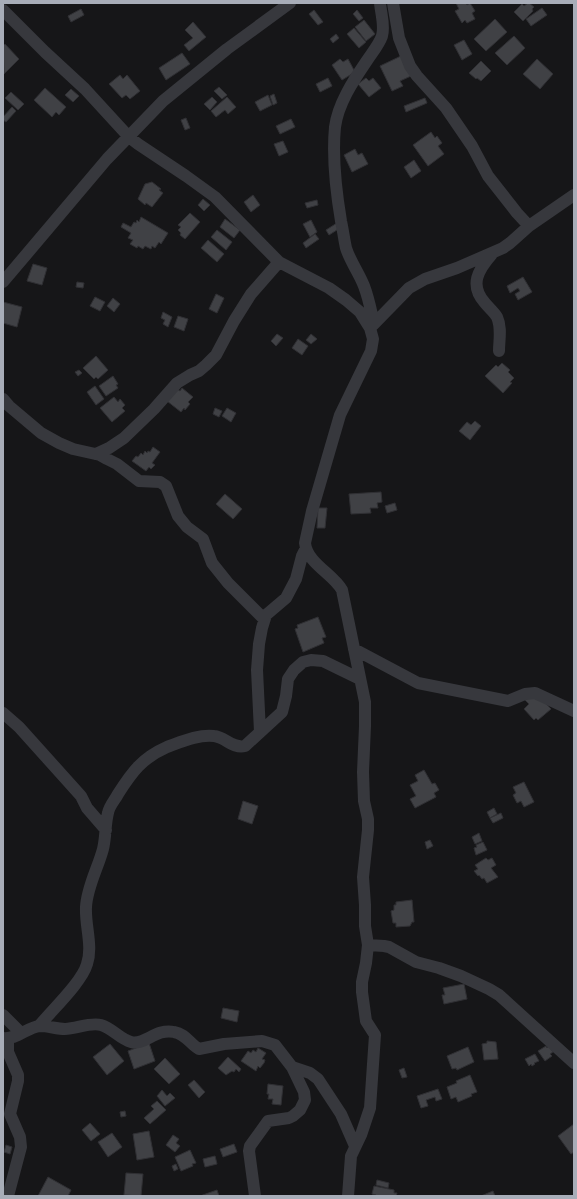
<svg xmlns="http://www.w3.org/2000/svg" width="577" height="1199" font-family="Commissioner,sans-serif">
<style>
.building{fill:#404145;stroke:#303034}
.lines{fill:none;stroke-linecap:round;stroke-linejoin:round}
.minor{stroke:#37383d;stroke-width:12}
</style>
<rect width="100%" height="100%" fill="#161618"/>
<path class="building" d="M456 3H466L467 5 470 3 475 11 472 13 475 19 467 23 465 20 462 23 455 11 459 9Z
M528 3H529L534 7 532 9 533 11 523 21 514 12 522 4 524 6Z
M542 8 547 15 531 26 526 19Z
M81 9 84 15 71 22 68 16Z
M314 10 323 22 318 25 309 14Z
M357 10 363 18 359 21 353 14Z
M495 19 507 32 486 51 474 39Z
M364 20 375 34 366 41 355 27Z
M193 22 206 37 189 51 184 45 193 38 185 30Z
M354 28 366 42 359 48 347 34Z
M336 34 339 38 333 43 330 39Z
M514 36 525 48 507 65 495 53Z
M464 40 472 54 462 60 454 45Z
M5 44 19 59 4 74 3 46Z
M182 53 190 64 166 80 159 68Z
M401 56 411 76 400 81 403 86 392 91 380 66Z
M340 59 343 62 348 59 355 72 342 80 332 65Z
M537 59 553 74 540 89 523 74Z
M481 61 491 71 481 81 477 78 476 79 469 73Z
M120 75 123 79 127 75 140 91 130 99 126 95 122 98 109 84Z
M328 78 332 86 320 92 316 84Z
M366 78 369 81 373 78 381 88 369 97 358 84Z
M219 87 227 95 222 99 214 91Z
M45 88 66 107 59 115 56 112 52 117 34 100Z
M71 89 79 96 73 102 65 95Z
M11 92 24 104 18 110 5 98Z
M274 94 277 103 273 105 270 96Z
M268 95 272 105 260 111 255 102Z
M212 97 217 102 210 110 204 104Z
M227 97 236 107 228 114 225 110 216 117 211 111Z
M425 98 427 103 406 112 404 106Z
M12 107 16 111 6 122 3 120V117Z
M186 118 190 128 185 130 181 120Z
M291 119 295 127 280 134 276 126Z
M431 132 435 138 437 136 442 143 438 146 444 154 428 166 413 145Z
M283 141 288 152 279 156 274 144Z
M355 149 358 155 362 153 368 164 352 172 344 155Z
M414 160 421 171 411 178 404 167Z
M152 182 161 189 159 190 163 193 152 207 146 203 145 205 138 199 145 184Z
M253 195 260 205 251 212 244 202Z
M203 199 210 205 204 211 198 205Z
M317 200 318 205 307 208 305 203Z
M190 213 200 222 185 239 180 235 181 233 178 230 181 227 178 225Z
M141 217 168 233 161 244 159 242 155 248 152 246 151 249 145 246 143 249 138 246 137 248 130 244 133 240 128 238 131 233 121 227 123 223 131 227 134 222 136 223 137 220 139 222Z
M225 219 240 230 234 238 220 227Z
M311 220 317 232 310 237 303 224Z
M337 223 340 228 329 235 326 230Z
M217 230 232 242 226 250 211 237Z
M315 234 319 239 306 248 303 243Z
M208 240 224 254 217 262 201 248Z
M33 264 47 268 42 285 27 281Z
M523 277 532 292 518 300 515 294 520 291 518 288 510 293 507 286Z
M77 282 84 283 83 288 76 287Z
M216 294 224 298 217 313 209 309Z
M95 297 105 302 100 311 90 306Z
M113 298 120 304 114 312 107 306Z
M3 302 22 307 17 327 3 323Z
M163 312 172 317 168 327 163 324 165 320 161 318Z
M178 316 188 319 184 331 174 327Z
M277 334 283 338 276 346 271 341Z
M311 334 317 339 311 344 306 340Z
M298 339 308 346 302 355 292 348Z
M96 356 108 370 98 379 96 377 94 379 83 368Z
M502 363 510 370 508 372 514 378 510 382 512 383 503 393 485 376 496 365 498 367Z
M79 370 82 373 78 376 75 372Z
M113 376 118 384 116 385 118 388 106 396 99 386Z
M95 386 104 399 96 405 87 392Z
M182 388 193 397 188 402 190 404 185 410 184 408 181 412 167 401 177 389 180 391Z
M114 397 118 402 120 399 125 405 122 408 125 411 112 422 100 408Z
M215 408 222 411 219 417 213 414Z
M227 408 236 413 231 422 222 416Z
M475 421 481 426 470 440 459 431 467 422 471 425Z
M153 447 160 452 152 463 155 465 151 469 149 467 146 471 132 461 136 456 138 457 141 453 143 455 145 451 147 453 148 451 150 452Z
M381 492 382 502 377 503 378 508H370L371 513 351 514 349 494Z
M225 494 242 509 233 519 216 504Z
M395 503 397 510 387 513 385 506Z
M318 508H327L325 528H317Z
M318 617 326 637 322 638 324 643 303 652 295 629 298 628 297 625Z
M536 694 551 709 538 720 536 718 534 720 524 709 529 704 525 700Z
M424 770 432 784 435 783 439 790 434 793 436 797 415 808 410 799 416 796 410 785 418 781 415 775Z
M524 782 534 802 524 807 521 801 517 803 513 795 516 793 513 787Z
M243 801 258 806 252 824 238 819Z
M494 808 497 814 490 818 487 812Z
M501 813 503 818 493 823 490 818Z
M479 833 482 841 475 844 472 837Z
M430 840 433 846 427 849 425 842Z
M483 842 487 850 476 855 474 848 477 847 476 845Z
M486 858 488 860 492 858 496 865 491 868 498 877 487 883 484 878 482 879 479 875 478 876 474 871 478 869 475 865Z
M412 900 414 922H412L410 926 396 927V923H393L391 911 394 910V905H396V902Z
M464 984 467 999 444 1004 442 995H445L443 988Z
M223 1008 239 1011 237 1022 221 1018Z
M487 1041 496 1042 498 1059 484 1060 482 1044 487 1043Z
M149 1043 155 1061 134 1069 128 1051Z
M110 1044 124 1061 107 1075 93 1057Z
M546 1046 547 1048 549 1046 553 1052 550 1054 552 1056 545 1061 538 1051Z
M468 1047 474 1062 457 1070 456 1068 452 1069 447 1056Z
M258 1048 266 1053 262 1059 265 1060 264 1063 260 1068 258 1066 256 1071 241 1061 248 1051 251 1053 253 1050 256 1052Z
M535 1054 539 1061 534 1063 535 1064 532 1066 531 1064 529 1066 525 1059Z
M228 1057 241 1069 239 1072 236 1069 234 1072 232 1071 226 1075 218 1068Z
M165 1058 180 1074 169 1084 154 1069Z
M404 1068 407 1077 402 1078 399 1070Z
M470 1075 477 1092 471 1094 472 1096 458 1102 456 1097 451 1099 447 1087 457 1083 456 1081Z
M194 1080 205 1092 199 1098 188 1085Z
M268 1084 283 1086 281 1105 272 1104 273 1099H268L269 1094H267Z
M438 1089 442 1099 436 1101 435 1097 426 1100 428 1106 421 1108 417 1096Z
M162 1090 167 1096 170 1093 175 1098 165 1106 157 1096Z
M157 1101 166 1110 150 1124 144 1118 154 1109 151 1106Z
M125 1111 126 1116 121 1117 120 1112Z
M90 1123 100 1134 91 1141 82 1130Z
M574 1124V1152L571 1154 558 1136Z
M149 1131 154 1157 137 1160 133 1134Z
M112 1133 122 1147 108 1157 98 1142Z
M173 1135 179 1139 176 1143 180 1146 175 1152 166 1145Z
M234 1144 237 1152 223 1157 220 1149Z
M6 1145 12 1147 10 1154 4 1152Z
M190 1150 196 1163 192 1164 193 1166 181 1171 175 1157Z
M215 1156 217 1164 205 1167 203 1159Z
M176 1164 178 1169 174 1171 172 1166Z
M126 1173 143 1174 141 1196 124 1195Z
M48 1177 71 1190 68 1196H38Z
M377 1180 389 1183 388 1188 376 1185Z
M374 1186 394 1190V1193H397L396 1196H375L376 1195 372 1194Z
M217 1190 219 1196H200Z
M493 1191 495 1196H481Z"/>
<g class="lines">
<path class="minor" d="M393 3 399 38 410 66 417 76 446 108 472 146 488 176 517 213 529 226
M3 10 45 52 85 89 129 137 138 144 186 176 215 197 279 262 329 288 346 300 360 312 370 328 373 339 371 351 340 415 312 511 305 543C307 563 333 574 342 590L365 702V726L363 772 364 801 368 819V830L363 877 365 905V926L368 945 366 963 362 982V992L366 1021 375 1035 370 1108 361 1135 351 1156 348 1196
M492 254C478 270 469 285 485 303 489 308 494 312 497 317 502 328 499 340 499 351
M3 282 107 159 163 101 227 49 290 3
M374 324C371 311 369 299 364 286 359 273 350 261 346 248 344 239 343 230 341 221 336 191 332 158 335 127 338 104 353 81 366 62 371 54 379 45 382 36 385 26 381 14 380 3
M370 328 409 288 425 279 457 268 503 248 510 243 529 226 574 195
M3 399 9 406 41 433 59 443 73 449 100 455 107 459 117 464 139 481 160 482 166 486 178 516 187 527 203 539 212 563 228 583 264 619
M96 454 109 448 124 438 154 409 177 383 190 375 199 371 206 365 216 355 234 321 251 294 279 262
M354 649 418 683 508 701 525 694 535 693 574 711
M3 713 19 727 81 796 87 808 106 830
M260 732 257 670 259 644 262 628 266 615 286 598 296 579 302 556 306 548
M368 945 384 946 389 947 416 962 439 968 461 976 489 989 499 995 574 1063
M3 1015 21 1033
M39 1026C52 1010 82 982 87 964 93 946 85 926 86 907 87 887 98 868 103 849 106 837 105 824 108 813 109 806 115 800 118 794 132 772 142 758 167 747 181 742 199 734 214 736 225 737 233 749 245 746L282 712 286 696 288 679 294 670 303 662 311 660 323 661 360 679
M3 1038C17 1040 27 1027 40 1026 48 1026 57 1029 65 1029 76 1029 90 1022 101 1025 112 1028 120 1039 131 1042 144 1046 156 1028 174 1032 186 1034 190 1044 199 1049L224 1044 262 1041 275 1045 292 1067 310 1073 318 1079 341 1114 355 1146
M8 1039V1052L18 1075V1081L10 1114 20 1137 21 1147 8 1196
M255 1196 249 1151 250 1146 268 1121 289 1118 293 1116 300 1110 305 1100 304 1092 292 1067"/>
</g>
<rect width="577" height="1199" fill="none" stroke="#a8adb8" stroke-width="8"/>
</svg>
